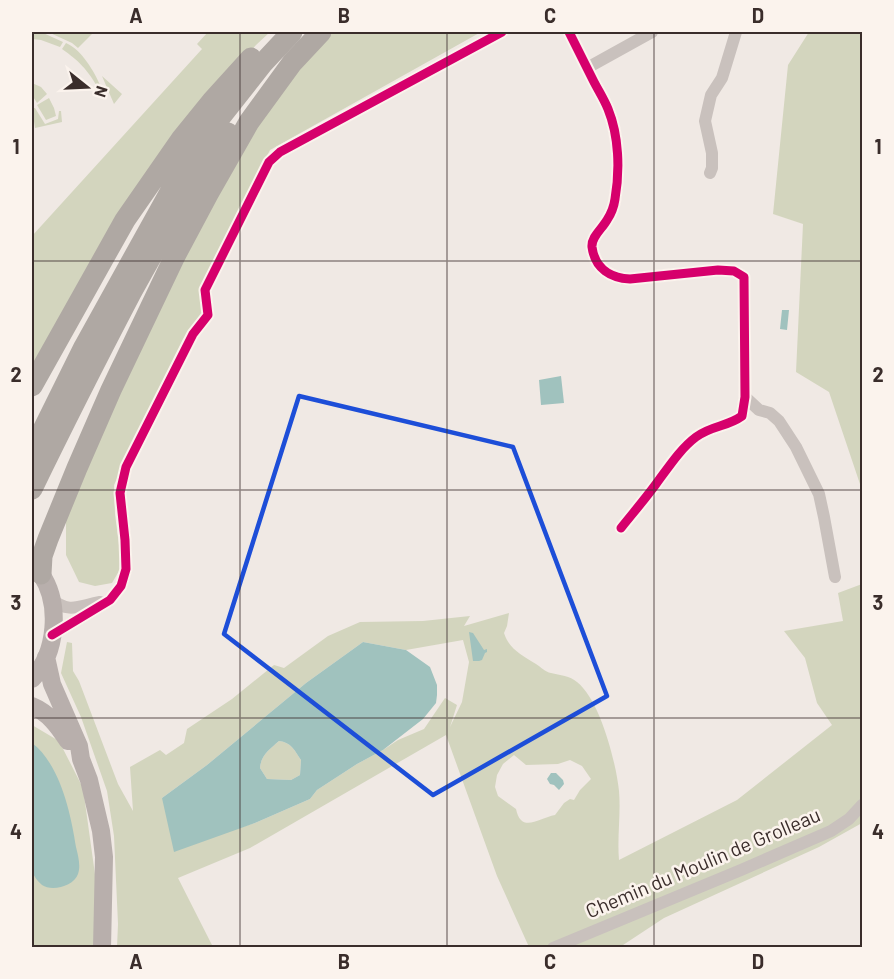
<svg xmlns="http://www.w3.org/2000/svg" width="894" height="979" font-family="Barlow,sans-serif">
<style>
.green{fill:#d3d5be;fill-rule:evenodd}
.water{fill:#a0c2be;fill-rule:evenodd}
.lines{fill:none;stroke-linecap:round;stroke-linejoin:round}
.street{stroke:#c9c1bd;stroke-width:12}
.primary{stroke:#b8afac;stroke-width:18}
.highway{stroke:#afa8a3;stroke-width:21}
.cycleway-casing{stroke:#fbf3ed;stroke-width:13}
.cycleway{stroke:#d6006c;stroke-width:9}
.marked{fill:none;stroke:#1d4ed8;stroke-width:4.5;stroke-linejoin:round}
.grid{fill:none;stroke:#3a2d2b;stroke-width:1.5;stroke-opacity:0.55}
.labels{text-anchor:middle;stroke-width:5;stroke-linejoin:round;paint-order:stroke}
.street-label{font-size:20px;fill:#3a2d2b;stroke:#fbf3ed}
.neatline{fill:none;stroke:#3a2d2b;stroke-width:2}
.grid-label{font-size:20px;text-anchor:middle;font-weight:bold;fill:#3a2d2b}
</style>
<rect width="100%" height="100%" fill="#f0e9e4"/>
<path class="green" d="M32 32H41L63 42 60 47 41 40 32 39Z
M48 32H94L78 48 72 43Z
M208 32H270L256 45 174 139 36 362 32 365V236L202 49 197 44Z
M332 32H481L270 150 229 231 202 314 183 339 151 404 114 485 115 514 120 553 119 571 112 583 95 586 79 582 66 555V516L124 377 235 157 287 81Z
M809 32H862V490L829 392 796 372 803 224 773 214 788 65Z
M66 43C82 50 94 71 101 87L98 88C87 69 79 61 62 49Z
M102 76 122 94 114 104Z
M32 83 41 87 47 94 37 103 32 95Z
M49 98 54 108 56 116 46 120 37 105Z
M32 108H35L45 124 58 119 59 111H61L62 122 35 128Z
M862 584V823L819 847 664 918 620 947H529L497 876 446 735 250 848 178 878 213 947H117L118 924 114 836 107 791 81 717 61 673 67 642 72 643 73 671 79 681 118 784 133 811 130 767 160 750 166 755 184 743 187 729 232 699 274 665 284 668 328 636 360 622 423 621 470 616 464 626 509 613 507 626 504 633C509 649 522 655 536 664 541 667 545 672 551 673 560 675 570 676 577 682 600 700 616 762 619 791 621 814 617 837 619 860L737 800 832 725 817 703 805 658 784 631 843 621 838 593ZM463 640 469 662 462 702 450 727 457 705 445 698 424 729 398 740 383 750 357 764 317 790 310 799 255 823 239 828 162 798 207 765 306 683 363 642 406 650ZM514 755 526 765 558 764 570 760 582 766 591 779 580 790 574 800 570 799 564 803 555 815C539 818 521 834 516 809L498 796 495 787 497 775 503 764Z
M32 725 59 741 83 788 98 896 94 947H32Z
M279 741C291 742 295 751 301 760L300 775 291 780 267 779 260 768C261 755 270 749 279 741Z"/>
<path class="water" d="M782 310H789L787 330 780 329Z
M561 376 564 403 541 405 539 380Z
M469 632 473 633 484 650 487 649V652L485 653 482 660 479 661H473Z
M363 642 406 650 430 667 437 685V695L436 703 423 719 383 750 357 764 317 790 310 799 255 823 174 852 162 798 207 765 306 683ZM279 741C291 742 295 751 301 760L300 775 291 780 267 779 260 768C261 755 270 749 279 741Z
M32 743C60 764 71 814 76 847 78 855 81 866 78 874 74 886 52 892 42 885 37 881 34 876 32 871Z
M551 773H556L563 780 564 784 559 790 554 785 550 784 547 779Z"/>
<g class="lines">
<path class="street" d="M569 32C577 48 585 64 593 80 598 90 604 99 608 109 619 136 620 170 615 199 614 206 611 214 607 220 602 229 591 237 592 247 595 269 611 278 630 279L718 270 734 271 744 277 745 397 742 416C727 427 712 425 696 437 680 449 668 468 656 484 645 499 633 513 621 528
M587 68 652 32
M710 173 712 168V153L705 121 711 95 722 78 736 32
M745 397 759 410 770 413 779 421 796 447 819 494 824 517 835 577
M51 599C70 614 78 606 100 602
M52 635 110 600 121 586 126 569 125 540 120 493 126 467 193 334 208 315 205 290 269 162 280 152 502 32
M553 948 741 870 831 831 849 819 862 805"/>
<path class="primary" d="M46 657 52 684 79 746 81 759 89 780 101 831 104 857 102 948
M32 679C57 653 61 604 41 574 38 570 34 566 32 563
M32 706C49 713 58 726 68 741"/>
<path class="highway" d="M32 386 125 220 182 138 212 101 251 58
M32 452 84 347 170 192 215 124 263 63 292 32
M32 489C64 423 97 358 131 293 161 238 192 184 228 133
M41 574 42 556 48 539 77 468 111 390 175 256 208 194 249 122 292 63 321 32"/>
<g class="cycleway-casing">
<path id="cycleway" d="M569 32C577 48 585 64 593 80 598 90 604 99 608 109 619 136 620 170 615 199 614 206 611 214 607 220 602 229 591 237 592 247 595 269 611 278 630 279L718 270 734 271 744 277 745 397 742 416C727 427 712 425 696 437 680 449 668 468 656 484 645 499 633 513 621 528
M52 635 110 600 121 586 126 569 125 540 120 493 126 467 193 334 208 315 205 290 269 162 280 152 502 32"/>
</g>
<use href="#cycleway" class="cycleway"/>
</g>
<path class="marked" d="M299 396 513 447 607 696 433 795 224 634Z"/>
<path class="grid" d="M240 32V948M447 32V948M654 32V948M32 261H862M32 490H862M32 718H862"/>
<g class="labels">
<g class="street-label">
<text transform="translate(703 863) rotate(-23)" y="7">Chemin du Moulin de Grolleau</text>
</g>
</g>
<rect width="894" height="979" fill="none" stroke="#fbf3ed" stroke-width="66"/>
<g transform="translate(87 87) rotate(108)" stroke="#fbf3ed" stroke-width="4.5" paint-order="stroke">
<path d="M0-4.5L10 22L0 15L-10 22Z" fill="#3a2d2b"/>
<text y="-9" font-size="16" font-weight="bold" text-anchor="middle" fill="#3a2d2b">N</text>
</g>
<rect x="33" y="33" width="828" height="913" class="neatline"/>
<g class="grid-label">
<text x="136" y="23">A</text>
<text x="344" y="23">B</text>
<text x="550" y="23">C</text>
<text x="758" y="23">D</text>
<text x="16" y="154">1</text>
<text x="878" y="154">1</text>
<text x="16" y="382">2</text>
<text x="878" y="382">2</text>
<text x="16" y="610">3</text>
<text x="878" y="610">3</text>
<text x="16" y="839">4</text>
<text x="878" y="839">4</text>
<text x="136" y="969">A</text>
<text x="344" y="969">B</text>
<text x="550" y="969">C</text>
<text x="758" y="969">D</text>
</g>
</svg>
